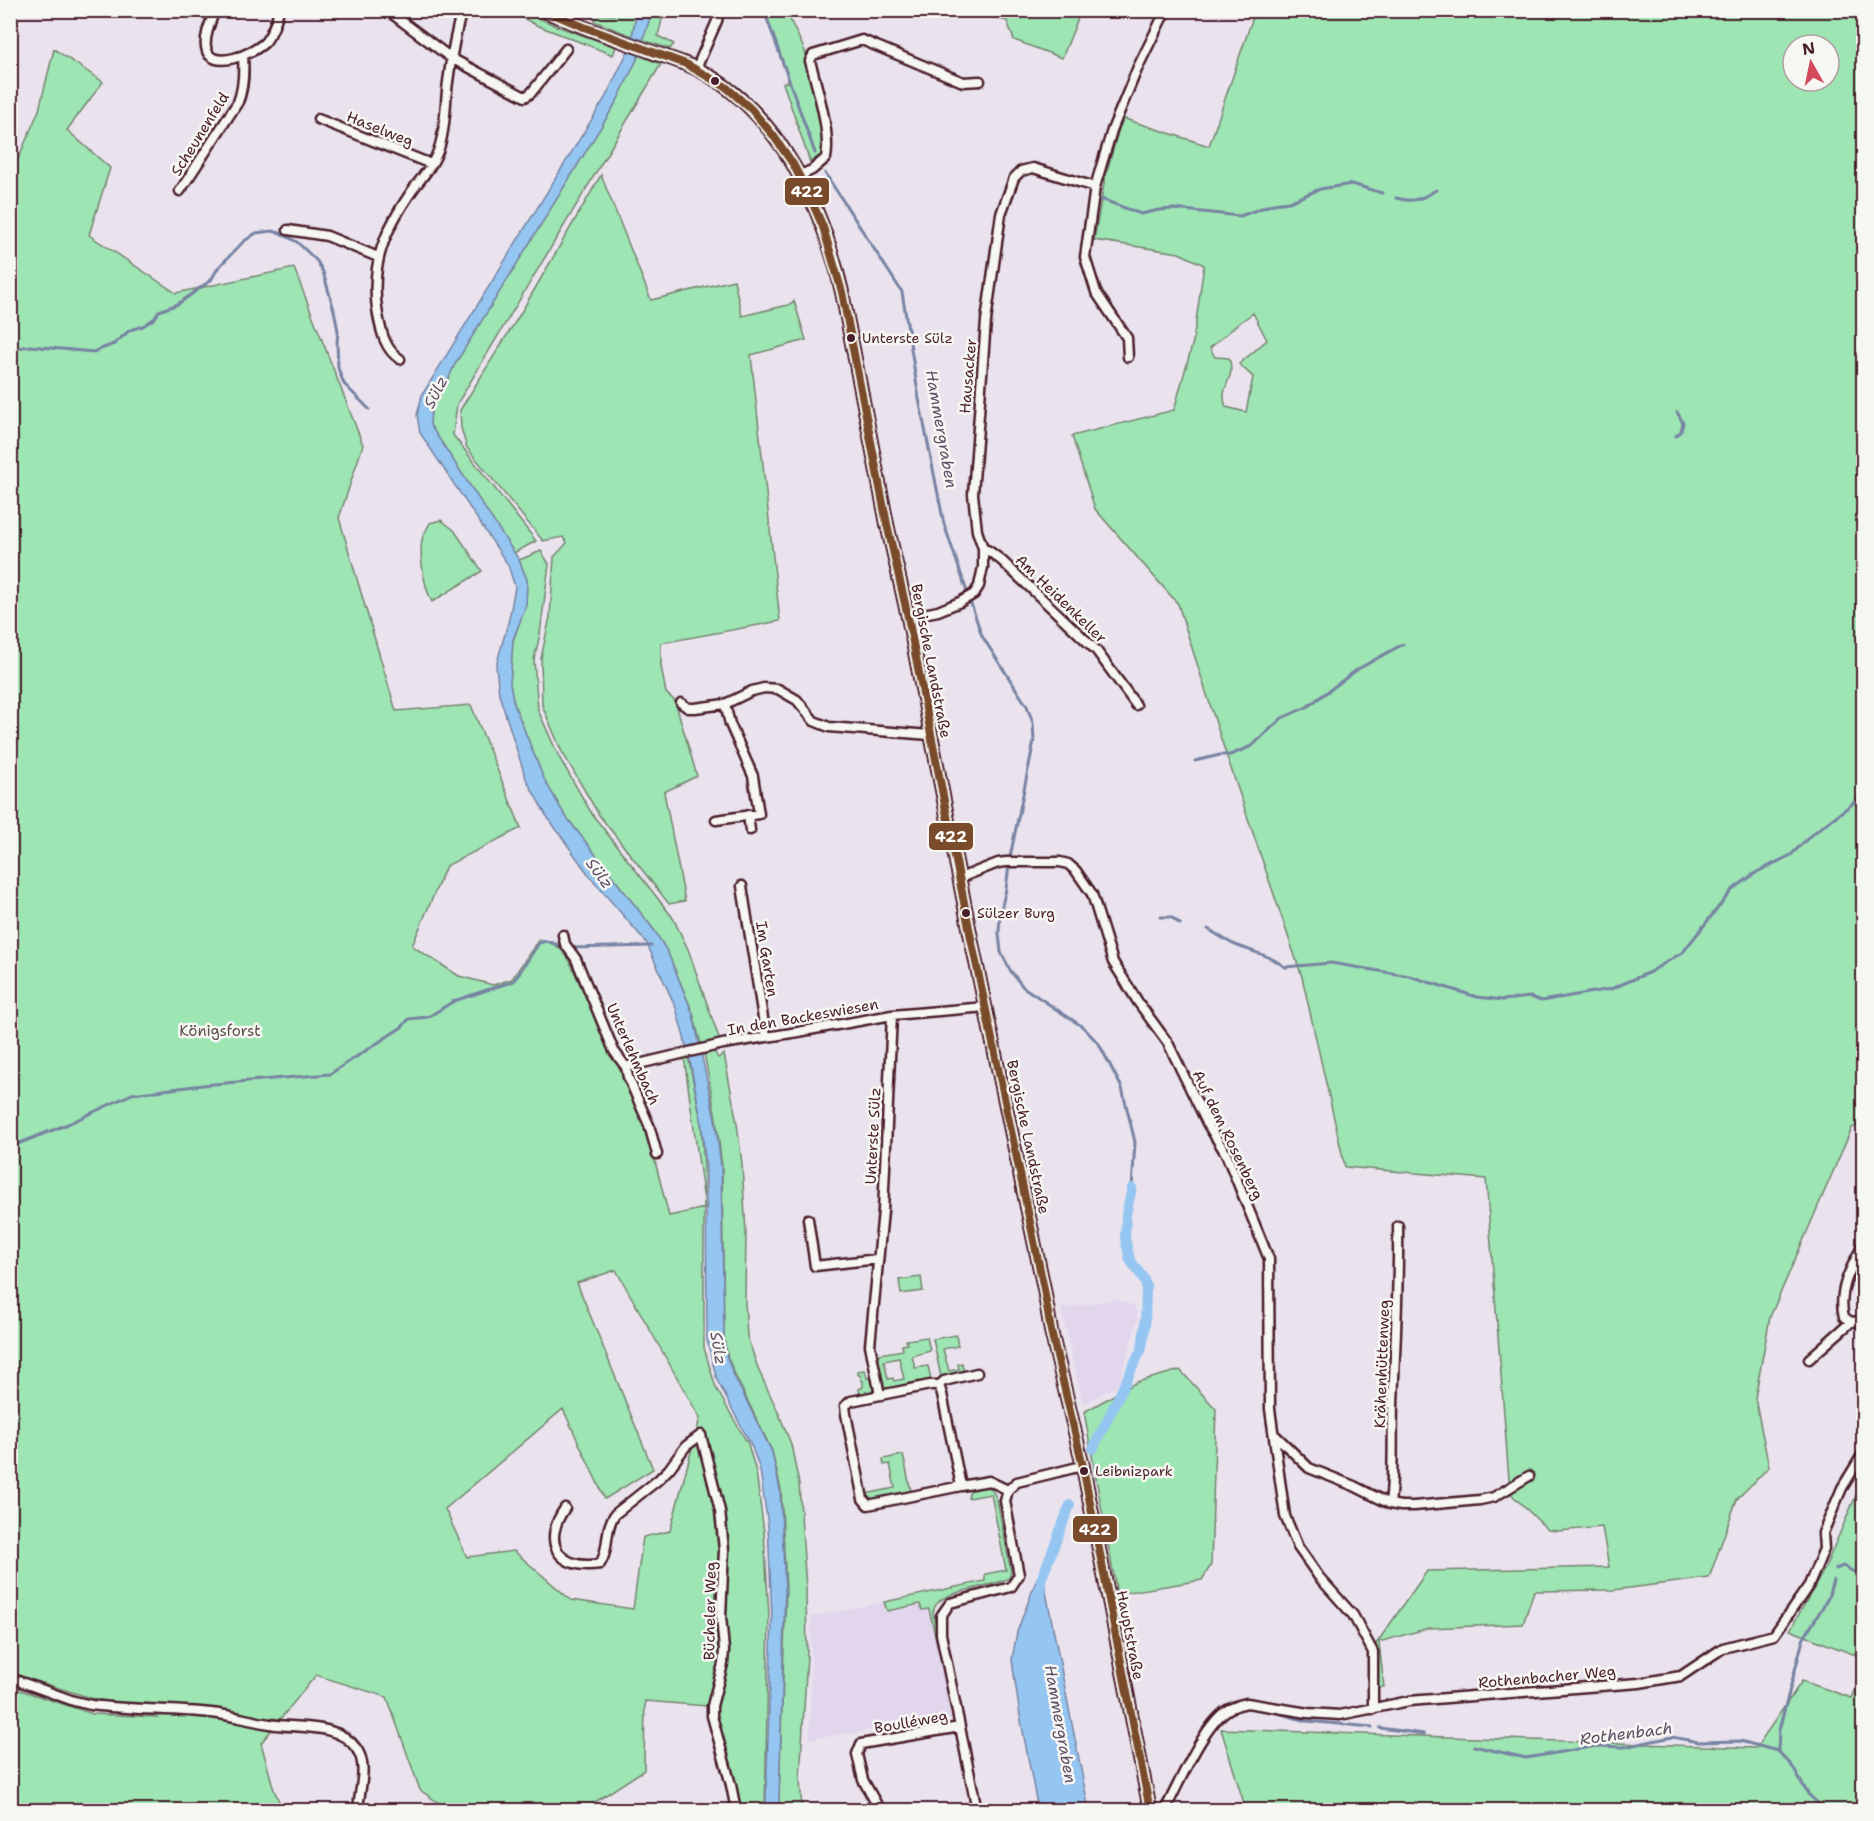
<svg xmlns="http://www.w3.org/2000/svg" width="1874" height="1821" font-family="'Shantell Sans',sans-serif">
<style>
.built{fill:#e1d6ec}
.green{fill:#9de5b3;stroke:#74826f;stroke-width:1.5;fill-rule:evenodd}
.water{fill:#95c5f1;stroke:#7783a2;stroke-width:1.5}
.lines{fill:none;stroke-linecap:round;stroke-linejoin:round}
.stream{stroke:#7783a2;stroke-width:3}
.canal{stroke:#95c5f1;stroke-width:10}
.minor-casing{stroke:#4a1f2b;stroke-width:13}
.secondary-casing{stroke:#4a1f2b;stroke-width:16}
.minor{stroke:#f6f6f2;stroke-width:8}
.secondary{stroke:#f6f6f2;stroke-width:12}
.bus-1-casing{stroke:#f6f6f2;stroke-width:12}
.bus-1{stroke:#7a4b2a;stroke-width:8}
.bus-dot{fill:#4a1f2b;stroke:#f6f6f2;stroke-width:2}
.labels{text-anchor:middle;stroke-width:5;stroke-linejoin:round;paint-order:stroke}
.bus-label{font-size:14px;fill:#4a1f2b;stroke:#f6f6f2;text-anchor:start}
.street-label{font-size:15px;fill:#4a1f2b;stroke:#f6f6f2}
.park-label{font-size:15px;fill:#5f504d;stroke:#f6f6f2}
.water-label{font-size:16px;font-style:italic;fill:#605166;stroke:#f6f6f2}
.line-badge{stroke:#f6f6f2;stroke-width:2}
.badge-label{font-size:16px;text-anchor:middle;font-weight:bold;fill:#fff}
</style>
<rect width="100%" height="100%" fill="#eae3ee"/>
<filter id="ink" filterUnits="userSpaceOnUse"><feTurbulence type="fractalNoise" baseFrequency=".0167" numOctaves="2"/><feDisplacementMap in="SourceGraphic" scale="12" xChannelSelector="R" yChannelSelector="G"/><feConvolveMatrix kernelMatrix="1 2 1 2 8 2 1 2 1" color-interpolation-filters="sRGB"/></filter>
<g filter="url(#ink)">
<path class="built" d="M1116 1299 1135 1306 1138 1318 1119 1385 1083 1404 1061 1309Z
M884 1602 887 1610 920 1604 929 1609 956 1718 810 1739 811 1617Z"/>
<path class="green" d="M510 11H522L559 27 616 47 613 55 536 25Z
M591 11 600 14 613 15 616 11H637L632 36 596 22 591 15Z
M652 11H664L658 36 674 44 670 49 643 40Z
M764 11H786L805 51 820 113 823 154 810 162 783 83 789 81Z
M970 11H1081L1062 58 1014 40 1007 21Z
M1255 11H1863V1123L1852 1128 1770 1317 1755 1398 1769 1467 1737 1499 1709 1578 1613 1590 1534 1591 1523 1624 1429 1628 1379 1642 1384 1687H1375L1376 1644 1427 1571 1609 1567 1602 1527 1558 1531 1548 1530 1510 1493 1486 1179 1345 1167 1302 977 1222 742 1178 604 1095 509 1072 436 1174 410 1193 342 1204 265 1179 253 1094 240 1105 178 1122 118 1209 146ZM1793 45H1829V81H1793ZM1253 313 1267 340 1239 364 1253 377 1246 412 1226 407C1218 385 1237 380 1229 358L1215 357 1210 348 1238 324Z
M54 49 103 82 67 130 110 168 89 235 176 293 294 268 363 445 339 518 396 711 471 705 521 828 446 866 412 946 459 976 493 985 512 979 539 939C552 941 559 947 567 956L646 1126 669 1216 705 1208 684 1057 688 1056 701 1120 704 1168V1348L716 1388 748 1444 756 1472 764 1532 769 1616 765 1810H730L728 1797 707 1706 645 1701 644 1770 583 1810H449L420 1790 387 1697 316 1675 261 1743 274 1790 283 1810H11V1687L93 1714 157 1717 174 1708 97 1700 11 1673 10 178 39 110ZM616 1270 700 1418 670 1531 643 1537 633 1609 571 1600 514 1551 467 1557 445 1509 563 1409 605 1499 653 1469 577 1283Z
M639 55 661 64 457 404 453 435 536 541 514 553 430 425 431 407 446 384 455 364 617 101Z
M601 175 651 300 734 280 742 316 788 305 794 301 806 340 751 355 780 621 661 643V666L666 693 675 701 697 776 664 792 685 901 669 904 599 815 561 750 542 705 541 658 550 617 554 557 567 543 563 537 543 541 467 448 461 428 460 410 519 316Z
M441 520 454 530 482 571 432 602C424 587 418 552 423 536 425 532 428 527 430 523Z
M541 551 549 564 540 634 534 660 538 710 559 757 592 814 673 918 688 949 720 1041 701 1045 693 1013 668 953 654 930 564 814 543 777 514 704 510 684 513 641 526 604 527 580 519 560Z
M714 1051 718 1058 724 1054 737 1123 742 1164 746 1233 745 1302 747 1336 759 1371 779 1414 791 1444 799 1484 806 1588 807 1655 800 1779 802 1810H780L779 1798 786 1589 781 1490 772 1451 736 1377 728 1358 724 1340 722 1167 716 1118 704 1053Z
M921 1277 923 1291 901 1294 899 1280Z
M956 1335 958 1346 943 1349 949 1371 959 1369 958 1364 962 1363 964 1373 941 1377 933 1339Z
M927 1337 930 1351 912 1356 915 1368 928 1366 931 1379 890 1388H883L879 1381 874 1355 903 1350 902 1345 907 1344 906 1340ZM899 1358 904 1379 894 1381 893 1378 888 1379 884 1361Z
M865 1370 867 1378 873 1379 874 1389 867 1394 860 1395 859 1389 863 1387V1381L861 1380V1376L857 1374V1371Z
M1180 1370 1216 1409 1211 1565 1202 1580 1117 1594 1084 1412 1137 1382Z
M903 1455 911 1491 873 1499 866 1494 895 1488 890 1464 884 1465 883 1459Z
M1863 1479V1658L1790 1630 1824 1570Z
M985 1486 991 1488 997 1499 1011 1572 1009 1578C989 1590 935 1588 933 1613L947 1686 929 1609 922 1610 920 1604 887 1611 884 1602 985 1581V1574L1006 1570 991 1494 968 1498C969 1488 976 1488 985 1486Z
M1863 1671V1810H1246L1221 1729 1756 1748 1802 1681 1852 1698Z"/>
<path class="water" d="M637 11H652L643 40 632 36Z
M628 51 639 55 617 101 455 364 446 384 431 407 430 425 519 560 527 580 526 605 513 640 510 684 514 704 543 777 564 814 654 930 668 953 693 1014 715 1119 721 1167 724 1340 727 1358 734 1376 772 1452 780 1490 785 1588 779 1798 780 1810H766V1799L772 1617 768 1526 760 1470 752 1447 717 1380 707 1340 706 1169 701 1119 689 1056 676 1008 646 942 591 878 546 815 526 779 499 694 496 666 509 619 515 587 508 565 420 433 417 415 422 395 605 98Z
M1037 1578 1044 1582 1089 1810H1038L1020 1716 1012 1660 1017 1632Z"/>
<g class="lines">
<path class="stream" d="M764 10 815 153
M825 173 902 292 919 399 944 524 982 636 1027 706 1033 723 1034 741 1010 857 1006 889 1000 914 999 934 1001 952 1010 970 1023 987 1083 1027 1099 1044 1122 1088 1135 1142 1132 1188
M1396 198C1413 203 1422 199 1436 190
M1101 199 1141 214 1159 210 1174 209 1240 216 1273 204 1289 202 1320 189 1352 184 1382 193
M10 349 30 346 93 352 114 344 130 330 143 326 155 318 159 311 178 304 211 280 218 268 243 242 256 233 272 231 280 233 297 242 317 261 323 272 334 310 338 331 337 342 338 368 344 384 369 409
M1676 436 1681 431 1683 423 1677 412
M1195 761 1220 755H1230L1252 746 1282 718 1307 707 1358 669 1403 644
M1160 917H1171L1180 924
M1208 929C1216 934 1225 940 1233 944 1252 952 1268 954 1285 967L1331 963 1409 976 1477 997 1503 1000 1530 997 1541 1001 1611 989 1650 972 1683 952 1732 890 1757 872 1791 855 1811 835 1860 798 1864 797
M572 948 651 946
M10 1147 68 1124 132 1094 203 1085 330 1074 402 1027 409 1019 428 1017 454 1001 514 981 539 943 546 941 564 947
M1836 1569 1843 1566 1856 1573H1864
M1244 1707 1258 1709
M1267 1710 1306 1721 1372 1727
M1380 1728 1424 1734
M1474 1746 1526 1758 1597 1746 1624 1747 1672 1737 1698 1742 1740 1741 1778 1751 1779 1730 1803 1640 1828 1598 1833 1580
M1778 1751 1792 1766 1808 1794 1825 1810
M1177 1795 1198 1754"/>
<path class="canal" d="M1093 1449 1142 1348 1145 1326 1146 1285 1143 1278 1130 1260 1125 1238 1126 1215 1132 1188
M1040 1592 1041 1580 1070 1505"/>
<g class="minor-casing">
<path id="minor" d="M215 10C211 21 204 36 206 47 209 73 256 53 266 41 273 32 276 21 279 10
M387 10 451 58 525 97 531 93 566 49
M696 69 717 21 719 10
M318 119 431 164
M798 176 812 170 826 158C831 133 817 87 810 61L813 55 862 40 963 82 980 81
M1095 187 1085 257 1096 292 1127 338 1128 357
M180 191 238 102C244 87 244 72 243 56
M288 230 327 236 378 257
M400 359C385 350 381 331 378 315 369 264 385 229 414 188 424 175 436 161 440 145 446 125 445 103 448 82 451 58 455 34 462 10
M983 548 989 551 1001 560 1096 650 1136 705
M908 617 938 611 960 602 974 594 979 586 983 567V548L977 531 973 494 986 321 1001 214 1014 178 1021 171 1033 168 1095 187 1112 130 1138 67 1166 10
M681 703 688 708H695L725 704 752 691 764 688 778 689 797 700 814 721 829 727 930 735
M748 815 750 830
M716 820 759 814 753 776 730 724 725 704
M960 878 998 863 1006 862H1060L1068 864 1076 871 1092 894 1113 962 1138 1002 1168 1043 1207 1123 1226 1154 1269 1259 1270 1409 1285 1516 1298 1547 1319 1577 1353 1615 1373 1652V1709
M742 886 766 1037
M563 935 565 944 576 959 614 1051 626 1067 628 1077 649 1125 657 1154
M626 1067 723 1044 798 1032 892 1015 986 1007
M808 1219 815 1266 878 1259
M1864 1243C1852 1266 1837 1290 1844 1317L1851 1322 1860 1321 1864 1318
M1809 1359 1851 1322
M939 1385 944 1381 977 1373
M880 1395 870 1345 883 1211 892 1015
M1274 1434 1309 1468 1354 1486 1390 1504 1401 1506H1414L1480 1500 1494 1497 1529 1476
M961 1486 868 1505 863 1499 846 1414 845 1406 851 1401 930 1385H939L942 1394 961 1486 989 1481 1008 1490
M1390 1504C1394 1472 1392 1439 1393 1406 1395 1346 1399 1286 1398 1226
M565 1508C541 1542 558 1571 600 1564 610 1549 604 1529 615 1514L658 1480 669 1469 686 1446 701 1435 720 1511 724 1550 721 1616 724 1650 723 1664 712 1706V1716L731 1785 736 1810
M10 1678 74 1701 91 1705C131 1710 171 1709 211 1713 231 1715 250 1721 270 1724 297 1729 338 1722 356 1748 369 1765 359 1790 358 1810
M877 1805 863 1780 857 1754 861 1744 960 1727
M977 1810 941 1634V1616L950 1603 1011 1587 1019 1575 1005 1501 1008 1490 1017 1482 1082 1466
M1165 1810C1179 1784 1204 1723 1229 1709 1235 1706 1241 1704 1247 1703L1308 1713 1340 1715 1409 1701 1639 1683 1681 1676 1723 1648 1774 1635 1809 1585 1824 1549 1823 1533 1842 1488 1864 1452"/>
</g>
<g class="secondary-casing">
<path id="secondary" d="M543 10C579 27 617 39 654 53 669 58 683 62 697 69 778 110 823 207 842 292L887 524 908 617 971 938 1044 1289 1051 1331 1082 1462 1150 1810"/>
</g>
<use href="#minor" class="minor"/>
<use href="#secondary" class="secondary"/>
<g class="bus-1-casing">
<path id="bus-1" d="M544 10 584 27 686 64 726 87 751 109 773 135 793 164 809 195 823 227 842 292 887 524 908 617 971 938 1044 1289 1051 1331 1082 1462 1150 1810"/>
</g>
<use href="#bus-1" class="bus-1"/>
</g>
</g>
<g class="bus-dot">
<circle cx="715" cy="81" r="5"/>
<circle cx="851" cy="338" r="5"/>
<circle cx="966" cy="913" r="5"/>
<circle cx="1084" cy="1471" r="5"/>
</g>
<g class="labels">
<g class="bus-label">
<text x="862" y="343">Unterste Sülz</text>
<text x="977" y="918">Sülzer Burg</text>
<text x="1095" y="1476">Leibnizpark</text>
</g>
<g class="street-label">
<text transform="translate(380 129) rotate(22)" y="5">Haselweg</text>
<text transform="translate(200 134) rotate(-58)" y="5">Scheunenfeld</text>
<text transform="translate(968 376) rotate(-85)" y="5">Hausacker</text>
<text transform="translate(1061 599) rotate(44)" y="5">Am Heidenkeller</text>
<text transform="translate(931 661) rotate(79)" y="5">Bergische Landstraße</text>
<text transform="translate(767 959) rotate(81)" y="5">Im Garten</text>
<text transform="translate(803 1017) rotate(-10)" y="5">In den Backeswiesen</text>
<text transform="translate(633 1054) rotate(66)" y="5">Unterlehmbach</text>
<text transform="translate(1228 1135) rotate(64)" y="5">Auf dem Rosenberg</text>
<text transform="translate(873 1136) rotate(-87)" y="5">Unterste Sülz</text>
<text transform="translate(1028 1137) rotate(78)" y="5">Bergische Landstraße</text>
<text transform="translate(1382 1364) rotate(-88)" y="5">Krähenhüttenweg</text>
<text transform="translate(710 1611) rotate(-89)" y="5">Bücheler Weg</text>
<text transform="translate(1130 1635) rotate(79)" y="5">Hauptstraße</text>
<text transform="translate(1547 1677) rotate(-5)" y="5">Rothenbacher Weg</text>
<text transform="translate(911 1722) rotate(-10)" y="5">Boulléweg</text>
</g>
<g class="park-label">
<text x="220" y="1036">Königsforst</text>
</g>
<g class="water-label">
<text transform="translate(435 392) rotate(-63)" y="6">Sülz</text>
<text transform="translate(942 429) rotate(80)" y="6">Hammergraben</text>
<text transform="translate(600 873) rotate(53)" y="6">Sülz</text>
<text transform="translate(719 1348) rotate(80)" y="6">Sülz</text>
<text transform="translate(1061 1724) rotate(80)" y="6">Hammergraben</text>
<text transform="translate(1626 1733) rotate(-7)" y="6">Rothenbach</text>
</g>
</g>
<g class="line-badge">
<rect x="784" y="177" width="46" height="29" rx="6" fill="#7a4b2a"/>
<rect x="928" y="822" width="46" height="29" rx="6" fill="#7a4b2a"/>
<rect x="1072" y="1515" width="46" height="28" rx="6" fill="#7a4b2a"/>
</g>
<g class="badge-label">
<text x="807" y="197">422</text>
<text x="951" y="842">422</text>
<text x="1095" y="1535">422</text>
</g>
<rect width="1874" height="1821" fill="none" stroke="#f6f6f2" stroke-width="36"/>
<rect x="18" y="18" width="1838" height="1785" fill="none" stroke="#4a1f2b" stroke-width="2" filter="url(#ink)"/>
<g transform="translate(1811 63) rotate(351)"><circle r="28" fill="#f6f6f2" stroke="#b1a0a2" stroke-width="1.5"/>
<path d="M0-4.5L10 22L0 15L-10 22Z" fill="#d1495b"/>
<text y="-9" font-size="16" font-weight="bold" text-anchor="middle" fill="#4a1f2b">N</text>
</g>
</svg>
